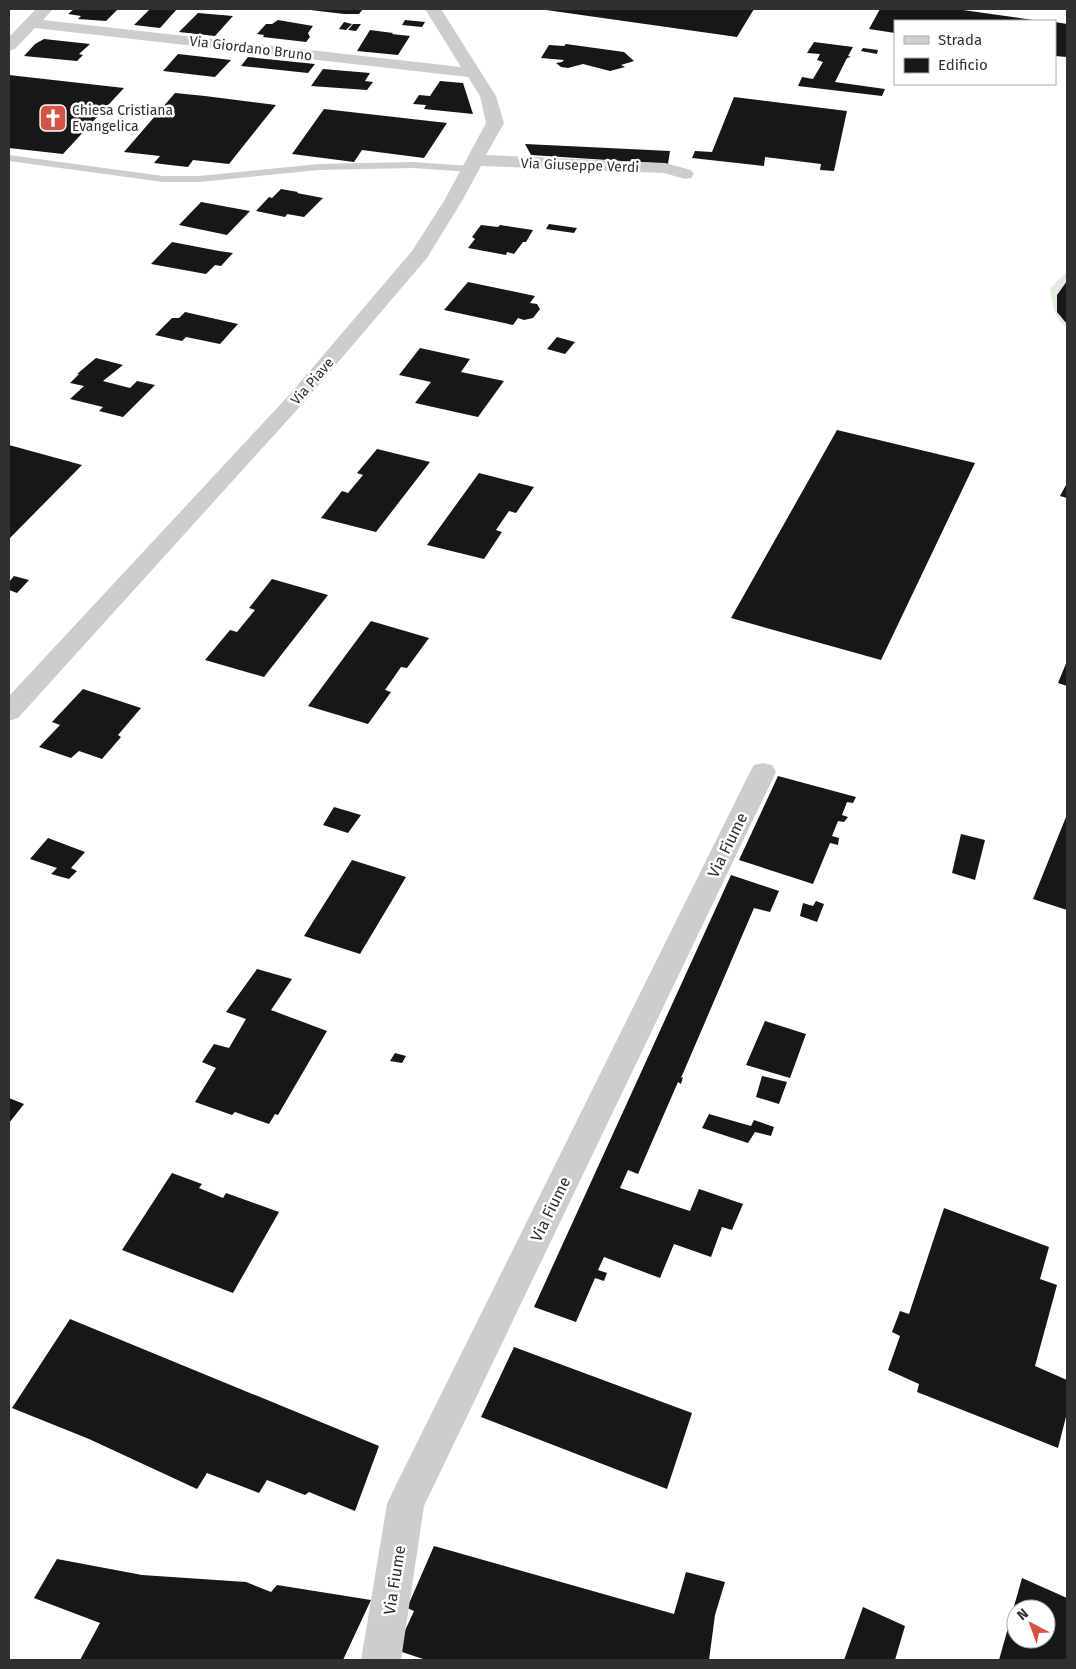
<svg xmlns="http://www.w3.org/2000/svg" width="1076" height="1669" font-family="'Fira Sans',sans-serif">
<style>
.green{fill:#e4ece0}
.building{fill:#171717;fill-rule:evenodd}
.lines{fill:none;stroke-linecap:round;stroke-linejoin:round}
.service{fill:#cdcdcd;fill-rule:evenodd}
.minor{fill:#cdcdcd;fill-rule:evenodd}
.labels{text-anchor:middle;stroke-width:5;stroke-linejoin:round;paint-order:stroke}
.far-street-label{font-size:14px;fill:#303030;stroke:#fff}
.far-poi-label{font-size:14px;fill:#303030;stroke:#fff;text-anchor:start}
.street-label{font-size:16px;fill:#303030;stroke:#fff}
</style>
<rect width="100%" height="100%" fill="#fff"/>
<path class="green" d="M1067 272V328C1054 318 1052 303 1050 288Z"/>
<path class="building" d="M74 9H118L106 21 78 19 81 16 68 14Z
M150 9H177L160 28 134 25Z
M302 9H363L359 14H344Z
M539 9H754L737 37Z
M880 9H956L1040 21H895V33L869 29Z
M198 13 233 16 215 36 179 32Z
M278 20 313 26 308 33 310 37 306 42 263 37 264 35 257 34 266 24H272Z
M405 20 425 22 422 27 402 25Z
M344 22 352 24 346 30 339 29Z
M1055 22 1067 24V57L1055 56Z
M353 24H361L356 31 348 30Z
M370 30 393 33 392 34 410 36 398 55 357 51Z
M44 39 90 44 79 54 83 55 77 61 24 56 35 44Z
M814 42 853 47 848 56 851 57 847 58 835 82 885 89 882 96 798 86 802 77 813 79 823 62 817 60 820 54 807 53Z
M566 44 624 52 634 61 621 65 625 67 610 71 583 64 568 68 561 67 556 63 562 62 564 60 541 58 549 45 564 46Z
M863 48 878 50 877 54 861 51Z
M178 54 231 60 215 77 163 71Z
M248 57 315 64 308 73 241 66Z
M323 69 370 73 365 81 373 82 367 90 311 86Z
M9 75 124 88 63 154 9 148Z
M440 81 463 83 473 114 424 109 426 105 413 104 419 95 430 96Z
M175 93 205 96 276 105 229 164 193 160 188 167 170 165 154 163 160 156 124 152Z
M734 97 847 111 834 171 820 170 821 164 765 157 764 166 692 158 695 151 712 152Z
M324 109 447 123 424 158 362 150 354 162 292 154Z
M525 144 670 151 668 164 531 155Z
M281 189 298 192 297 193 323 198 304 217 287 214 285 217 256 211 269 197 272 198Z
M201 202 250 211 227 235 179 225Z
M549 224 577 228 574 233 546 229Z
M481 225 498 227 500 225 533 230 526 242H523L514 254 507 252 506 255 468 248 475 239 472 237Z
M172 242 219 251 233 253 221 266 215 265 206 274 151 264Z
M1067 281V324L1057 312V295Z
M468 282 535 296 530 303 537 304 540 309 533 318 524 320 518 318 513 325 444 310Z
M185 312 238 324 220 344 186 337 182 341 155 335 172 318H179Z
M557 337 575 342 565 354 547 349Z
M420 348 470 359 461 372 504 381 478 417 415 403 431 382 399 375Z
M96 358 123 365 103 381 130 388 137 381 155 385 123 417 99 411 103 407 70 399 84 386 70 383 79 374H77Z
M837 430 975 463 881 660 731 618Z
M9 445 82 465 9 539Z
M377 449 430 462 376 532 321 518 342 491 348 493 363 475 357 473Z
M479 473 534 487 516 513 509 511 496 530 502 532 484 559 427 545Z
M1066 485H1067V498L1060 496Z
M14 576 29 580 17 593 9 590V582Z
M272 579 328 595 264 677 205 660 230 630 237 632 255 610 249 608Z
M371 621 429 638 407 668 401 667 385 690 391 692 368 724 308 706Z
M1067 661V686L1058 683Z
M83 689 141 708 118 735 121 737 102 759 79 751 71 758 39 747 60 725 52 722Z
M778 776 856 797 853 803 847 802 842 815 848 817 844 822 838 821 832 836 839 838 838 845 830 843 813 884 739 860Z
M334 807 361 815 348 833 323 825Z
M1066 817 1067 818V910L1033 899Z
M961 834 985 840 975 880 952 873Z
M48 838 85 852 71 868 77 871 69 879 51 874 57 868 30 859Z
M352 860 406 877 360 954 304 936Z
M731 875 779 891 770 912 754 908 681 1078 683 1077 681 1084 678 1082 638 1174 628 1170 620 1188 690 1211 699 1189 743 1204 732 1230 722 1227 711 1257 674 1244 660 1278 604 1257 598 1270 607 1273 604 1281 595 1278 576 1322 534 1307Z
M816 901 824 904 817 922 800 916 803 903 813 906Z
M257 969 292 979 271 1010 327 1031 278 1115 275 1114 269 1124 235 1112 232 1115 195 1102 216 1068 202 1062 214 1044 229 1048 246 1019 226 1012Z
M765 1021 806 1034 790 1078 746 1065Z
M395 1053 406 1056 402 1063 390 1061Z
M762 1076 787 1082 779 1104 756 1097Z
M9 1098 24 1104 9 1123Z
M709 1114 751 1126 754 1120 774 1127 771 1136 755 1132 748 1143 702 1128Z
M172 1173 202 1184 199 1188 223 1198 226 1193 279 1212 233 1293 122 1250Z
M944 1208 1049 1247 1040 1279 1057 1285 1035 1366 1067 1380V1413L1058 1448 917 1392 919 1384 888 1370 900 1336 892 1332 900 1311 909 1314Z
M70 1319 379 1446 355 1511 309 1492 305 1495 267 1480 259 1493 207 1473 197 1489 89 1439 12 1408Z
M514 1347 692 1413 667 1489 481 1417Z
M434 1546 674 1614 686 1572 725 1582 715 1615 709 1660H426L396 1650 414 1611 407 1608Z
M57 1559 142 1575 246 1582 271 1592 277 1585 371 1600 343 1660H80L100 1623 34 1598Z
M1022 1578 1067 1598V1660H999ZM1016 1609H1046V1639H1016Z
M863 1607 905 1626 895 1660H844Z"/>
<g class="lines">
<path class="service" d="M9 155 163 176H199L318 164 413 162 470 166 476 169 470 172 413 168 318 170 199 182H163L9 161Z"/>
<path class="minor" d="M36 9 52 10 43 20 461 67 425 9H441L496 96 504 123 486 155 665 163 691 170 694 174 691 178 685 179 664 173 481 166 462 201 427 258 305 401 18 718 9 721V696L291 393 412 251 444 201 486 123 480 96 468 77 35 28 15 49 9 51V37Z
M763 763 772 765 776 772 424 1506 401 1660H361L387 1504 393 1491 750 772 754 765Z"/>
</g>
<defs>
<g id="church-square" transform="scale(1.4375)"><rect x="-9" y="-9" width="18" height="18" rx="4" fill="#d45346" stroke="#fff"/><path d="M-1.2-6h2.4v3.5h3.3v2.4h-3.3V6h-2.4V-.1h-3.3v-2.4h3.3Z" fill="#fff"/></g>
</defs>
<g fill-rule="evenodd">
<use href="#church-square" x="53" y="118"/>
</g>
<g class="labels">
<g class="far-street-label">
<text transform="translate(251 48) rotate(7)" y="5">Via Giordano Bruno</text>
<text transform="translate(580 165) rotate(2)" y="5">Via Giuseppe Verdi</text>
<text transform="translate(312 381) rotate(-49)" y="5">Via Piave</text>
</g>
<g class="far-poi-label">
<text x="72" y="115">Chiesa Cristiana<tspan x="72" dy="16">Evangelica</tspan></text>
</g>
<g class="street-label">
<text transform="translate(727 845) rotate(-64)" y="6">Via Fiume</text>
<text transform="translate(550 1209) rotate(-64)" y="6">Via Fiume</text>
<text transform="translate(394 1580) rotate(-81)" y="6">Via Fiume</text>
</g>
</g>
<rect width="1076" height="1669" fill="none" stroke="#303030" stroke-width="20"/>
<rect x="894" y="20" width="162" height="65" fill="#ffffff" stroke="#acacac"/>
<rect x="904" y="36" width="25" height="8" fill="#cdcdcd" stroke="#acacac"/>
<text x="938" y="45" font-size="15" fill="#303030">Strada</text>
<rect x="904" y="58" width="25" height="15" fill="#171717" stroke="#acacac"/>
<text x="938" y="70" font-size="15" fill="#303030">Edificio</text>
<g transform="translate(1031 1624) rotate(319)"><circle r="24" fill="#ffffff" stroke="#acacac"/>
<path d="M0-4L9 19L0 12L-9 19Z" fill="#d45346"/>
<text y="-8" font-size="14" font-weight="bold" text-anchor="middle" fill="#303030">N</text>
</g>
</svg>
